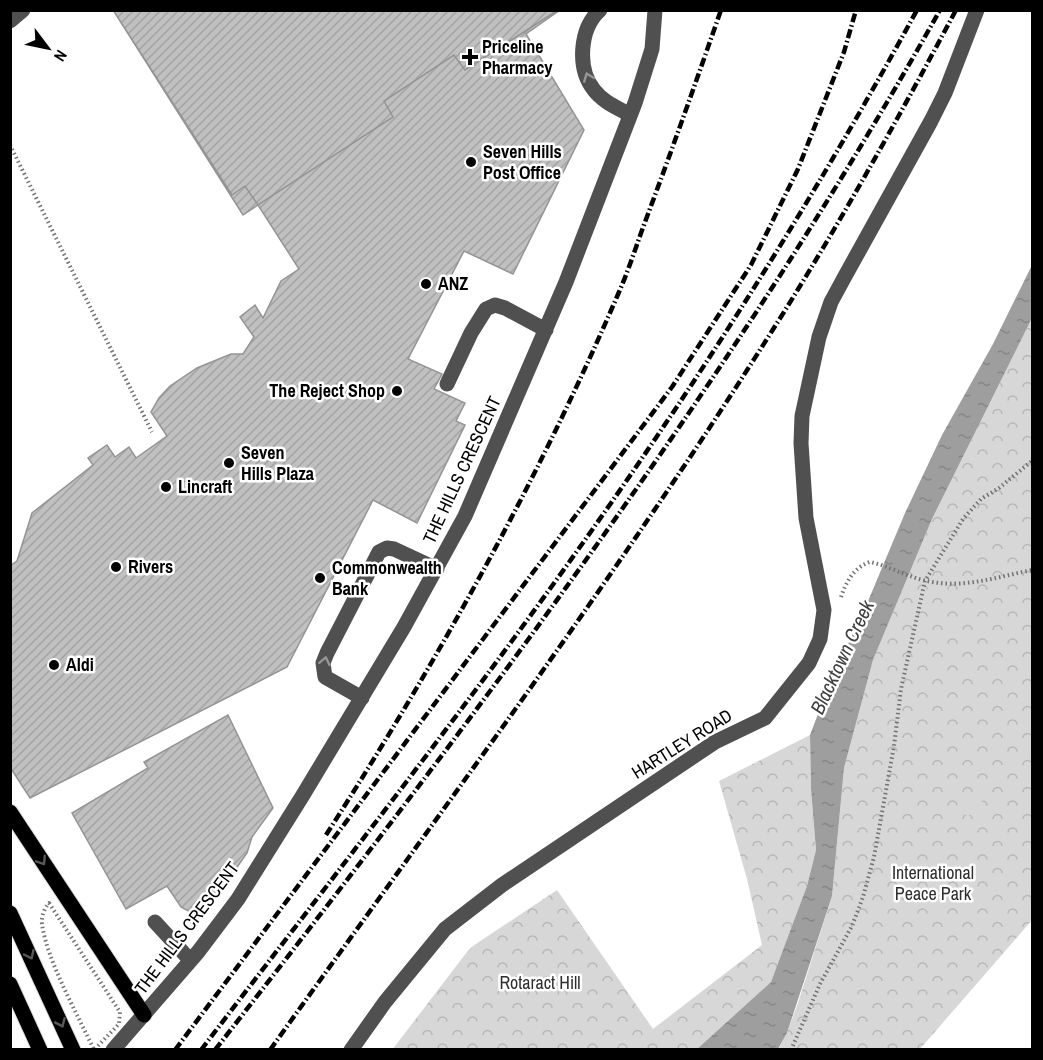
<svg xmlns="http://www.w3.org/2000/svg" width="1043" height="1060" font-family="'Archivo Narrow',sans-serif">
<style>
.forest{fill:url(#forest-crowns)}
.pitch{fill:#d7d7d7}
.water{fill:url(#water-ripples)}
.building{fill:url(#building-hatch);stroke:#949494;stroke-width:1.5}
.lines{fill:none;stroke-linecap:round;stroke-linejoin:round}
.major-casing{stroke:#dbdbdb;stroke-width:17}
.path{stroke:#727272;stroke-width:4;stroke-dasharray:1.5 3;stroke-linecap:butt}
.minor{stroke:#505050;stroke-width:15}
.major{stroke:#000;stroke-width:15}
.rail{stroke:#000;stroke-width:4.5;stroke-dasharray:9 3 1.5 3;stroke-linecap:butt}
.oneway{stroke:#969696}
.oneway2{stroke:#595959}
.poi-dot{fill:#000;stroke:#fff;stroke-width:2}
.labels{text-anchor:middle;stroke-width:5;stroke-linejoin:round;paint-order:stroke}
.poi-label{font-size:18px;font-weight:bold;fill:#000;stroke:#fff;text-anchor:start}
.street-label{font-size:18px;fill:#000;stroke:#fff}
.park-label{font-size:18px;fill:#2e2e2e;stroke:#fff}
.water-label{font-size:20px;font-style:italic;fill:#3f3f3f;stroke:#fff}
</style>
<defs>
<pattern id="forest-crowns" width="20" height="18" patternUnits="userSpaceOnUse" patternTransform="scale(1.5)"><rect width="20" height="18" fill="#d7d7d7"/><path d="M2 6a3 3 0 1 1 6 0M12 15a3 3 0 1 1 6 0" fill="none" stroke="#b7b7b7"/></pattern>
<pattern id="water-ripples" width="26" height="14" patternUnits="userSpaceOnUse" patternTransform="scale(1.5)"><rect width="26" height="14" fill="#9e9e9e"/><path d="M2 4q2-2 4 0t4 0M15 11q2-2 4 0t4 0" fill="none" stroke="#868686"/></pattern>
<pattern id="building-hatch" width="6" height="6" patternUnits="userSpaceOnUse" patternTransform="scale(1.5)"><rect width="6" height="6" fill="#c0c0c0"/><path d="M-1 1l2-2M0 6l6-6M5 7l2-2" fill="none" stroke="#a3a3a3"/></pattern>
</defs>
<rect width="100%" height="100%" fill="#fff"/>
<path class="forest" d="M1032 318V920L920 1049 778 1050 787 1033 798 1003 832 896 844 768 873 660 932 519Z
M810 735 811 789 816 850 807 886 793 925 771 982 697 1049 392 1050 470 948 557 890 653 1029 762 945 747 879 719 781Z"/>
<path class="pitch" d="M1011 760 1015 764 968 817 964 813Z"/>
<path class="water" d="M1032 265V318L932 519 873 660 844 768 832 896 787 1033 778 1049H697L771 982 807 886 816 850 811 789 810 735 831 680 866 606 905 513 942 435 993 344Z"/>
<path class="building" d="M113 10H560L526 34 584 130 513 274 464 251 408 359 442 374 434 389 465 403 456 421 465 425 417 523 373 500 287 667 30 798 10 767V566L17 561 32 513 93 465 88 458 107 445 115 457 129 447 136 458 167 436 151 412 159 398 170 386 197 368 231 354H243L254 337 240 317 255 305 263 318 281 281 299 269 258 205 243 215Z
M113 10H558L465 70 454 55 384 101 393 117 258 205 245 186 232 195Z
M228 715 273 808 252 837 247 853 205 913 194 914 181 907 167 886 126 909 72 813 148 768 144 762Z"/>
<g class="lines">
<g class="major-casing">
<path id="major" d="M10 812 144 1015
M10 913 73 1050
M10 984 40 1050"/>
</g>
<path class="path" d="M10 145 152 432
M841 597C846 582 854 567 870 562 889 566 907 577 927 581 963 589 997 577 1032 570
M49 903 120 1012 119 1024 94 1050C78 1015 47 961 42 924 41 917 44 909 49 903Z
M791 1050 820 984 852 926 863 897 874 857 894 746 901 689 925 581 963 519 981 499 999 488 1032 461"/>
<path class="minor" d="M600 10C579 29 577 69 594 90 603 102 618 108 630 115
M10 21 23 10
M447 384 471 333 486 309 495 305 505 308 546 330
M362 698 325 677 323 663 327 653 379 552 387 548 394 549 437 569
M155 922 190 960
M113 1050 198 952 238 899 303 795 404 627 465 516 566 282 635 103 652 49 655 10
M351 1050 385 1002 445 929 502 885 715 742 765 718 809 663 820 639 824 610 806 518 801 443 802 416 819 337 831 302 844 278 931 121 945 93 977 10"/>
<use href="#major" class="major"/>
<path class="rail" d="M326 835C437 662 538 481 619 292 630 267 638 240 648 214 673 147 697 79 721 10
M175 1050 672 387 751 265 798 169 844 52 856 10
M201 1050C365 835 534 622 684 396 767 271 845 142 917 10
M215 1050C475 717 733 380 940 10
M270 1050C440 812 616 578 772 331 838 227 898 119 956 10"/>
</g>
<defs><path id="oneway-chevron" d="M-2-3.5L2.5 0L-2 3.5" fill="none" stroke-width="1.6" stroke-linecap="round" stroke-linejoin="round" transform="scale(1.5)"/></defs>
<g class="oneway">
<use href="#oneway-chevron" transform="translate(588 77) rotate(-111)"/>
<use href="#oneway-chevron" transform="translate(325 661) rotate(-78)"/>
</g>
<g class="oneway2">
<use href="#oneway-chevron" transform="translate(42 861) rotate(57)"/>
<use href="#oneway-chevron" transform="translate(30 955) rotate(65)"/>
<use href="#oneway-chevron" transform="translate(61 1023) rotate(66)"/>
</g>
<g class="poi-dot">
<path d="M467 48h6v6h6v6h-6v6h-6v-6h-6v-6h6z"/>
<circle cx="471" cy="162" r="6"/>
<circle cx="426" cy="284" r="6"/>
<circle cx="397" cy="391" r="6"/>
<circle cx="229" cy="463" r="6"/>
<circle cx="166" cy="487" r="6"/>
<circle cx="116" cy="567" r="6"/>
<circle cx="320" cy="578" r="6"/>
<circle cx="54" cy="665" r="6"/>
</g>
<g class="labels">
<g class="poi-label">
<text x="482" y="53">Priceline<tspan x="482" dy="21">Pharmacy</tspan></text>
<text x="483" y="158">Seven Hills<tspan x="483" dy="21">Post Office</tspan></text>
<text x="438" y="290">ANZ</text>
<text x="385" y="397" text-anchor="end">The Reject Shop</text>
<text x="241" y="459">Seven<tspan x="241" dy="21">Hills Plaza</tspan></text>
<text x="178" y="493">Lincraft</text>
<text x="128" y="573">Rivers</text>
<text x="332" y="574">Commonwealth<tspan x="332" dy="21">Bank</tspan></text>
<text x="66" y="671">Aldi</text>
</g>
<g class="street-label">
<text transform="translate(462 470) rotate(-65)" y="6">THE HILLS CRESCENT</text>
<text transform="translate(682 744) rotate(-32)" y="6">HARTLEY ROAD</text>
<text transform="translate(187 928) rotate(-53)" y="6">THE HILLS CRESCENT</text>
</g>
<g class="park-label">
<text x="933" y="879">International<tspan x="933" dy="21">Peace Park</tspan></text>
<text x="540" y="989">Rotaract Hill</text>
</g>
<g class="water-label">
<text transform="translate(842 657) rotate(-65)" y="7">Blacktown Creek</text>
</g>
</g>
<rect width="1043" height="1060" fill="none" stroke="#000000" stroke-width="24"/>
<g transform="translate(48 48) rotate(122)" stroke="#ffffff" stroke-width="4.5" paint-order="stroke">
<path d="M0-4.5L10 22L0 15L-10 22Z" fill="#000000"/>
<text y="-9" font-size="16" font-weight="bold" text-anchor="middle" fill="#000000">N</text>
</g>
</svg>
